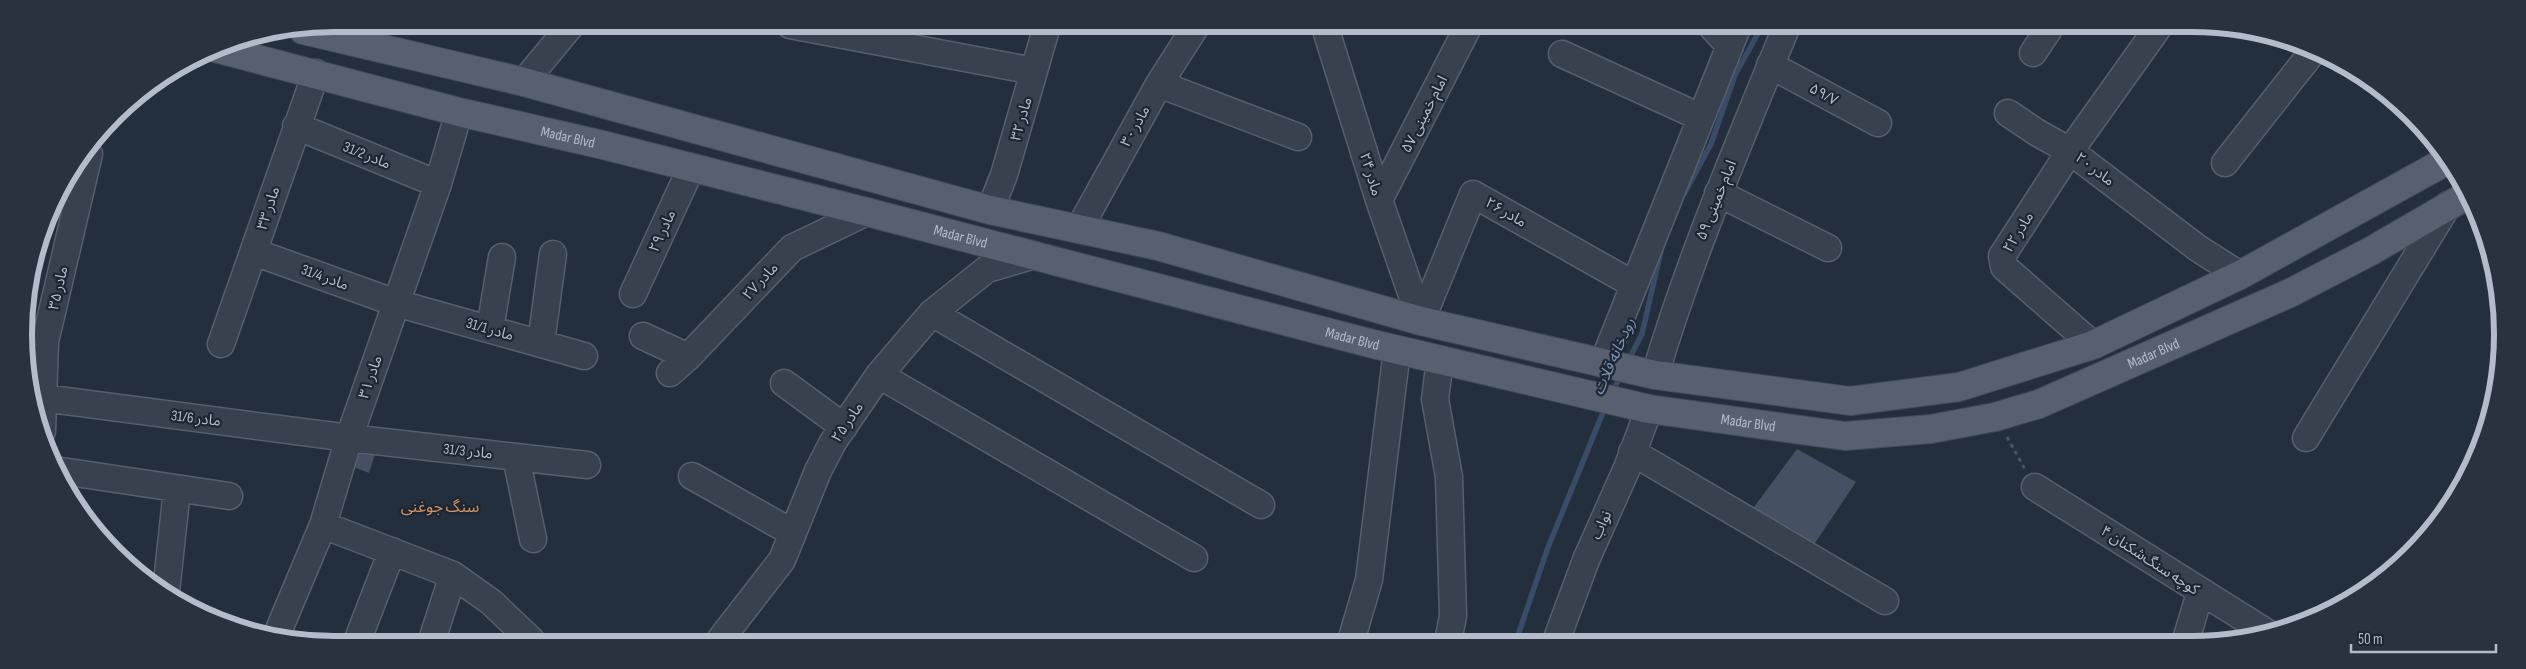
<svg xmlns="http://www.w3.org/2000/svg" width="2526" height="669" font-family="'Sofia Sans Condensed','Noto Sans Arabic',sans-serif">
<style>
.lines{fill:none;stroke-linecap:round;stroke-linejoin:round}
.stream{stroke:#394c67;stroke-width:5.5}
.building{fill:#455162}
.minor-casing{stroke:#565f6c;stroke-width:29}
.major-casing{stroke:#414a57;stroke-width:30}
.path{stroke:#44595c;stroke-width:3;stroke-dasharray:4 4;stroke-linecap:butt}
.minor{stroke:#38414e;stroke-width:26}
.major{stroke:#56606e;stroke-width:28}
.labels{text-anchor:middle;stroke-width:4.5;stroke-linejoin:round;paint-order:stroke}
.street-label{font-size:15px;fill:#b4bcc9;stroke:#1d2633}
.water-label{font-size:16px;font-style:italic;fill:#7c92b1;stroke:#1d2633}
.neighbourhood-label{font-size:16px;fill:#d59563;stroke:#1d2633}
.rim{fill:none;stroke:#b4bcc9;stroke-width:6}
</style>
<rect width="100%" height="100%" fill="#242f3e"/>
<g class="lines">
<path class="stream" d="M1684 194 1711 144 1735 75 1761 28
M1628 361 1642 334 1661 251
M1612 392 1622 374
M1516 641 1547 550 1606 405"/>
</g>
<path class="building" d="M1797 449 1856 482 1813 546 1751 511Z
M359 452 375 454 369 473 351 466Z"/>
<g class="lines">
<g class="minor-casing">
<path id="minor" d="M790 25 1034 71
M1325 27 1379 200 1421 321
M1713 28 1730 46
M2157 29 2070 151 2199 249 2240 275
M2033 53 2049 29
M1562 54 1700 117
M1770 65 1878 123
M524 82 572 24
M1159 84 1298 137
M2008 113 2036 132 2070 151 2002 256 2004 267 2093 345
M296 126 438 184
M2225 163 2311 54
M1718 193 1828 248
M1379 200 1468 27
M990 210 1004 175 1047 26
M1079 229 1159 84 1196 26
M254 252 396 303 584 356
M633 294 691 168
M932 313 1261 505
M1421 321 1473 194 1633 284
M490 329 502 257
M643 336 688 357
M541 343 553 254
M221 344 316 73
M1440 360 1435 399 1449 477 1453 616 1448 641
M1603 363 1737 28
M670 373 688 357 792 248 867 212
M879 375 1194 558
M1655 375C1690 257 1739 143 1786 28
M784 383 844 427
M43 398 349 438 587 465
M42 431 45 342 89 154
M2306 438 2448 205
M1632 452 1885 601
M516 457 533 539
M62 471 229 496
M692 476 793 533
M2035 487 2266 632
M323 525 453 575 491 602 531 640
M166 592 177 489
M275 639 323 525 349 438 438 184 459 112
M358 639 392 551
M432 640 453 575
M720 640 782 560 818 471 833 442 879 375 932 313 987 269 1031 256
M1351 641 1369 580 1397 350
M1556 641 1586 560 1627 468 1649 409
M2185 643 2200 593"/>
</g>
<g class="major-casing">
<g id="major">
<path d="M303 30 524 82 990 210 1158 246 1421 321 1655 375 1850 401 1959 387 2093 345 2240 275 2448 160"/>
<path id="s1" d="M215 48 459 112 603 145 867 212 1373 344 1649 409 1845 436 1931 429 1995 417 2039 404 2290 293 2371 251 2464 197"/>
</g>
</g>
<path class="path" d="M2007 437 2025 469"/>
<use href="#minor" class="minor"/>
<use href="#major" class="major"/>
</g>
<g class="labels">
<g class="street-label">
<text transform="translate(1824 94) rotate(28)" y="5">۵۹/۷</text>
<text transform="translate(1424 114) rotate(-63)" y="5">امام خمینی ۵۷</text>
<text transform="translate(1021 119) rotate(-74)" y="5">مادر ۳۲</text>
<text transform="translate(1135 126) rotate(-61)" y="5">مادر ۳۰</text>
<text dy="5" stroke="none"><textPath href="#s1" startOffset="364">Madar Blvd</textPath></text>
<text transform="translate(367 155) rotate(22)" y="5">مادر 31/2</text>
<text transform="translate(2095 169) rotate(37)" y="5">مادر ۲۰</text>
<text transform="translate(1371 174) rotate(73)" y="5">مادر ۲۴</text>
<text transform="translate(1716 200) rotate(-68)" y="5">امام خمینی ۵۹</text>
<text transform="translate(268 208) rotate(-72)" y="5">مادر ۳۳</text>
<text transform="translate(1506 212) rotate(30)" y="5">مادر ۲۶</text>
<text transform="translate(662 231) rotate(-65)" y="5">مادر ۲۹</text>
<text transform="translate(2018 232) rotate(-58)" y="5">مادر ۲۲</text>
<text dy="5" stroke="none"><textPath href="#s1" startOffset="769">Madar Blvd</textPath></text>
<text transform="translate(325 277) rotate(20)" y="5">مادر 31/4</text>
<text transform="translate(760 281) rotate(-47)" y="5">مادر ۲۷</text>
<text transform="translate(58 288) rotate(-77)" y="5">مادر ۳۵</text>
<text transform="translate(490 329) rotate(16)" y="5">مادر 31/1</text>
<text dy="5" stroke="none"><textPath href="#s1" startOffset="1174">Madar Blvd</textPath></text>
<text dy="5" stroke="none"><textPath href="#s1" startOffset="1999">Madar Blvd</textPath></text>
<text transform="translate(370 377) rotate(-71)" y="5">مادر ۳۱</text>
<text transform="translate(196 418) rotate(7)" y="5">مادر 31/6</text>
<text transform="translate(847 422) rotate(-56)" y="5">مادر ۲۵</text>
<text dy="5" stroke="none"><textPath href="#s1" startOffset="1579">Madar Blvd</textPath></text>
<text transform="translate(468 451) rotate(6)" y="5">مادر 31/3</text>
<text transform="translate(1601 525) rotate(-66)" y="5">نواب</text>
<text transform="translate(2150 560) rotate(33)" y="5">کوچه سنگ‌شکنان ۴</text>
</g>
<g class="water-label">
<text transform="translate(1613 356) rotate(-66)" y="6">رودخانه قلات</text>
</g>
<g class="neighbourhood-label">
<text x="440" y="512">سنگ جوغنی</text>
</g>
</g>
<path d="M0 0H2526V669H0ZM334 32H2192A302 302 0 0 1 2494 334V334A302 302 0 0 1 2192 636H334A302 302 0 0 1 32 334V334A302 302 0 0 1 334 32Z" fill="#29323f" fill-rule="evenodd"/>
<path class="rim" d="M334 32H2192A302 302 0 0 1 2494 334V334A302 302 0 0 1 2192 636H334A302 302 0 0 1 32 334V334A302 302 0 0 1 334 32Z"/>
<path d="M2351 644v8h145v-8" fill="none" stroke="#b4bcc9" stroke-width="2.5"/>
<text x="2358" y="644" font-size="15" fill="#b4bcc9" stroke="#1d2633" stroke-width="4" paint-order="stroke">50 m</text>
</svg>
